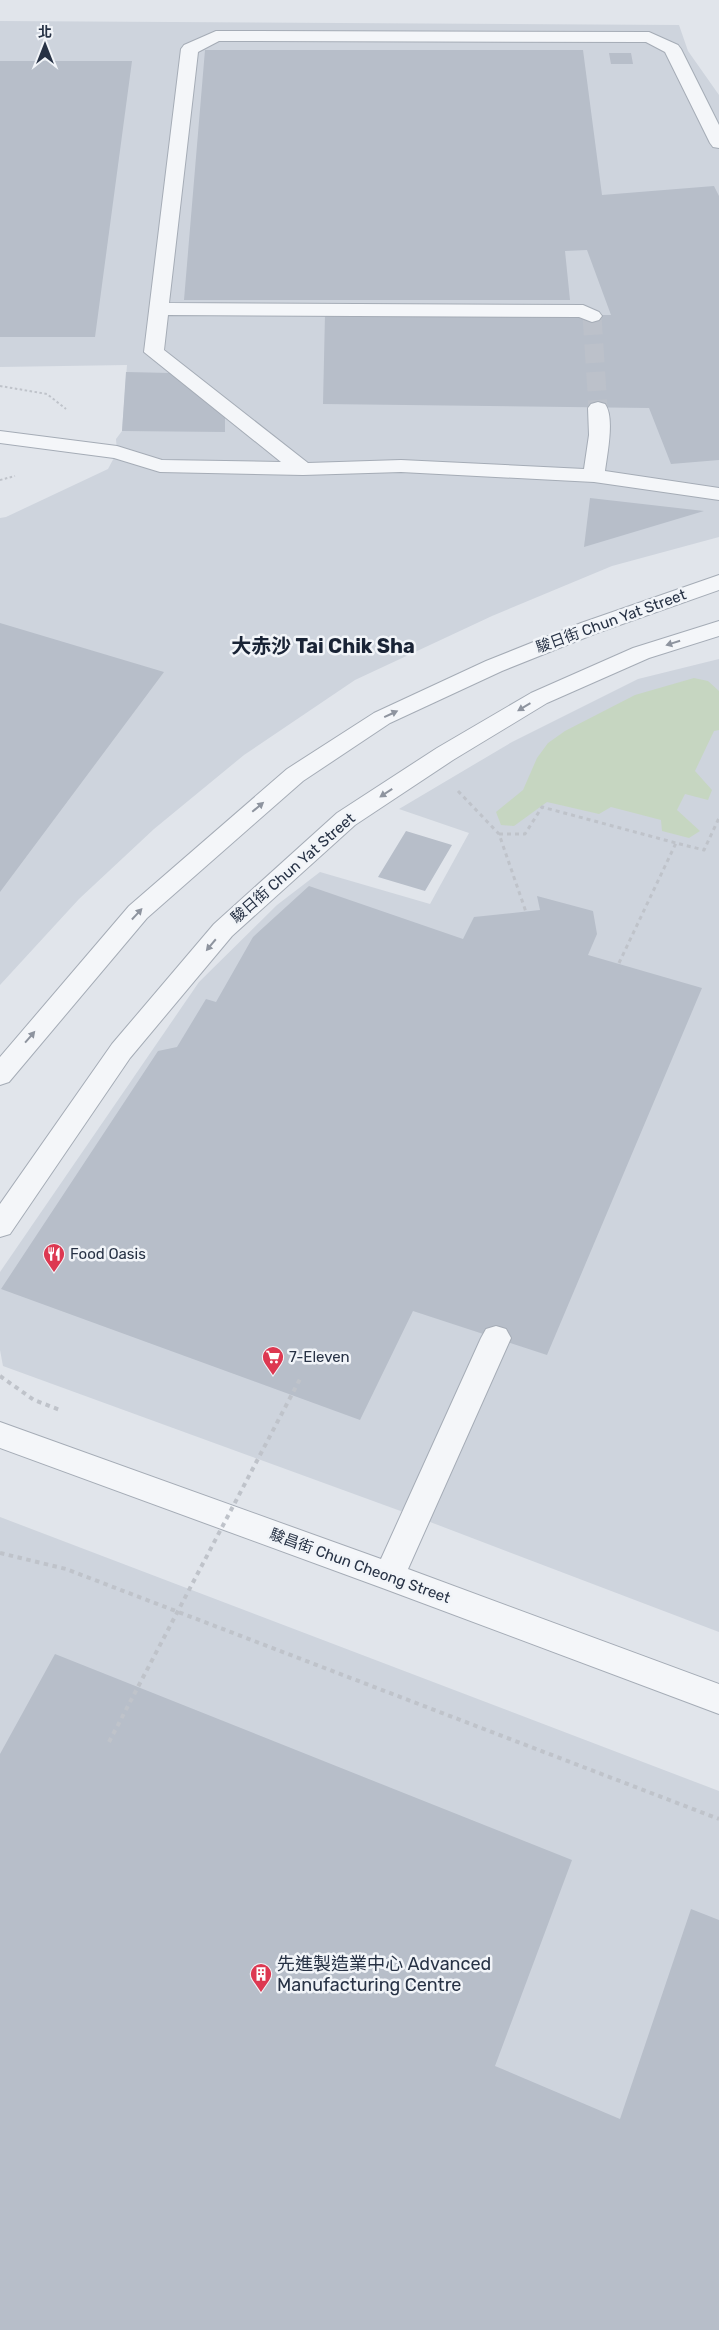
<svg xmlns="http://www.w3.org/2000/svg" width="719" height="2330" font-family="Rubik,'Noto Sans TC',sans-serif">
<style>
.built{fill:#ced4dd}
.green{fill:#c6d6c1}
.building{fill:#b7bec9}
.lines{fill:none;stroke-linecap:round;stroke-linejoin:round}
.minor-tunnel{stroke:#bcc1ca;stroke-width:19;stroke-dasharray:19 9;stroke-linecap:butt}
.minor-casing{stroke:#a5acb6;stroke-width:2}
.path-far2{stroke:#bfc3ca;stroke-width:2;stroke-dasharray:2.5 2.5;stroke-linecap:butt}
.path-far1{stroke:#bfc3ca;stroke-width:3;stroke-dasharray:4 4;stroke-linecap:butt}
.path{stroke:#bfc3ca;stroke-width:4;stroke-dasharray:4.5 4.5;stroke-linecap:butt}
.minor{fill:#f4f6f9;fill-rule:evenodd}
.path-bridge{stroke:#bfc3ca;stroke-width:4;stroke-dasharray:4.5 4.5;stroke-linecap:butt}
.oneway{fill:#8e949f}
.labels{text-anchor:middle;stroke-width:5;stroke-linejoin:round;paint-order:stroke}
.street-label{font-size:15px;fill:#273245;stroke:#f1f4f8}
.poi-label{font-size:15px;fill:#273245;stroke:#f1f4f8;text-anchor:start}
.near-poi-label{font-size:18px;fill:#273245;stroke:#f1f4f8;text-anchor:start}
.district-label{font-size:20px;font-weight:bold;fill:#192335;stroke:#f1f4f8}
</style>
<rect width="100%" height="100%" fill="#e1e5eb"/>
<path class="built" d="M0 21 679 25 688 51 719 95V537L612 566 492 616 355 680 244 755 154 829 79 899 0 985V518L6 517 108 469 117 452 116 439 122 431 127 365 0 367Z
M719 659V1632L417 1517 3 1366 0 1350V1272L199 982 277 905 320 872 430 904 469 833 399 809 512 742 638 679Z
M0 1517 719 1791V2330H0Z"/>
<path class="green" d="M694 678 708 681 719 691V730L714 731 695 771 712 790 708 800 685 794 677 810 700 831 689 838 662 831 661 820 611 807 599 814 547 802 514 826 501 825 496 812 523 790 537 758 548 743 565 731 635 695Z"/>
<path class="building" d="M205 50H583L602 195 714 186 719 196V460L671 464 649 408 323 404 325 314 611 315 587 250 565 251 570 300H184Z
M609 53H631L633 64H611Z
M0 61H132L95 337H0Z
M126 372 171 373 225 412V432L122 431Z
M590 498 704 511 584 547Z
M0 623 164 672 0 892Z
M406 831 452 845 425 891 378 877Z
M309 886 463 939 474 917 540 910 537 896 593 911 597 934 588 955 702 988 547 1355 413 1311 360 1420 1 1289 158 1051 177 1047 206 999 216 1002 253 937Z
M55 1654 572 1860 495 2066 620 2119 691 1909 719 1920V2330H0V1754Z"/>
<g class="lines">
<path class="minor-tunnel" d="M592 316 598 408"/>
<g class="minor-casing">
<path id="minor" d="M216 31 649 32 678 45 681 49 719 125V148L713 147 710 143 665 52 646 42 219 41 198 52 169 303 583 305 599 312 602 316 599 320 592 322 579 317 168 315 164 350 308 463 401 460 584 469 589 435 588 408 591 404 598 402 605 404C615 417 607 455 605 471L719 488V500L594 482 401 472 303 475 160 472 114 458 0 443V431L117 446 162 460 281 462 144 352 181 49 184 45Z
M719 575V590L597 633 502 671 390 723 303 781 147 918 9 1082 0 1085V1057L129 906 287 769 374 713 486 661 581 623Z
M719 621V636L649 658 547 703 453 760 355 825 232 936 130 1058 10 1234 0 1237V1204L112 1044 214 924 337 813 437 748 531 693 633 648Z
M496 1326 506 1329 511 1338 408 1569 719 1684V1714L385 1589 0 1448V1422L381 1559 481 1338 486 1329Z"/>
</g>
<path class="path-far2" d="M0 386 47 394 66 409
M0 480 15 476"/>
<path class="path-far1" d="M458 791 499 834 526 912
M499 834H525L542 807 676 843
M619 963 676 843 704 850 719 818"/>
<path class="path" d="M0 1376 34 1400 60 1410
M0 1553 66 1569 719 1819"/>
<use href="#minor" class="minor"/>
<path class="path-bridge" d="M109 1742 300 1379"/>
</g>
<defs><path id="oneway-solid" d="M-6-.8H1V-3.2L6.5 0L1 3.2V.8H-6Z" transform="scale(1.25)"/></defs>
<g class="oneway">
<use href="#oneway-solid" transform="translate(673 643) rotate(162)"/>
<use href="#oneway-solid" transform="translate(524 707) rotate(149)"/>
<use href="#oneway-solid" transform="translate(391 714) rotate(-25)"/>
<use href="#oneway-solid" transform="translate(386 793) rotate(147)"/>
<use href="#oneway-solid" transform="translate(258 807) rotate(-40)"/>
<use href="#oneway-solid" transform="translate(137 914) rotate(-47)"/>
<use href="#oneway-solid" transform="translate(211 945) rotate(130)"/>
<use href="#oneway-solid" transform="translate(30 1037) rotate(-49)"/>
</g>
<defs>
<g id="restaurant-pin" transform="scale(1.125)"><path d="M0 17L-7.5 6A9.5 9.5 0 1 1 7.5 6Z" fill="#dd3851" stroke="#f1f4f8"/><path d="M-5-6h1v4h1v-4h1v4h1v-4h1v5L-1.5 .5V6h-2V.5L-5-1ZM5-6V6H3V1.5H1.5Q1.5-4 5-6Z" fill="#fff"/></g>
<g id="supermarket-pin" transform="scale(1.125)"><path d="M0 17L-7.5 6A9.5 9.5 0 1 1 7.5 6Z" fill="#dd3851" stroke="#f1f4f8"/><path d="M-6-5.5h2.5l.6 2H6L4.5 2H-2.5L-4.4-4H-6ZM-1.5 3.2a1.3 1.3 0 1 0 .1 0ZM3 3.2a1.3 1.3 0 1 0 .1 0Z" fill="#fff"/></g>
<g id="building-pin" transform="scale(1.125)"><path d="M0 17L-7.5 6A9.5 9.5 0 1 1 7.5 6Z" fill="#dd3851" stroke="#f1f4f8"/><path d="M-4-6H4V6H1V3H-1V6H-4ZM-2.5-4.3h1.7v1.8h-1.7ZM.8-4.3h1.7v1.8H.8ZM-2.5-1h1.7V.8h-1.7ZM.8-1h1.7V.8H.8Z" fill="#fff"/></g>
</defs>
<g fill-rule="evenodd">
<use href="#restaurant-pin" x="54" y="1254"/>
<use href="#supermarket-pin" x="273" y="1357"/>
<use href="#building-pin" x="261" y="1974"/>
</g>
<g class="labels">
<g class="street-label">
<text transform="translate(611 621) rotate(-20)" y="5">駿日街 Chun Yat Street</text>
<text transform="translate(293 868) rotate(-41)" y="5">駿日街 Chun Yat Street</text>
<text transform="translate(360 1566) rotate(20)" y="5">駿昌街 Chun Cheong Street</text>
</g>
<g class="poi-label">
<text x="70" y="1259">Food Oasis</text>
<text x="289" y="1362">7-Eleven</text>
</g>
<g class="near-poi-label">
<text x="277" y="1970">先進製造業中心 Advanced<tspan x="277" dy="21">Manufacturing Centre</tspan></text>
</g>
<g class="district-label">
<text x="323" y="653">大赤沙 Tai Chik Sha</text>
</g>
</g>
<g transform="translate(45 45)" stroke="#f1f4f8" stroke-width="4" paint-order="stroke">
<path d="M0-4L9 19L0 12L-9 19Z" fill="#273245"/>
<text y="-8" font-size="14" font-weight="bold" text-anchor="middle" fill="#273245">北</text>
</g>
</svg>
